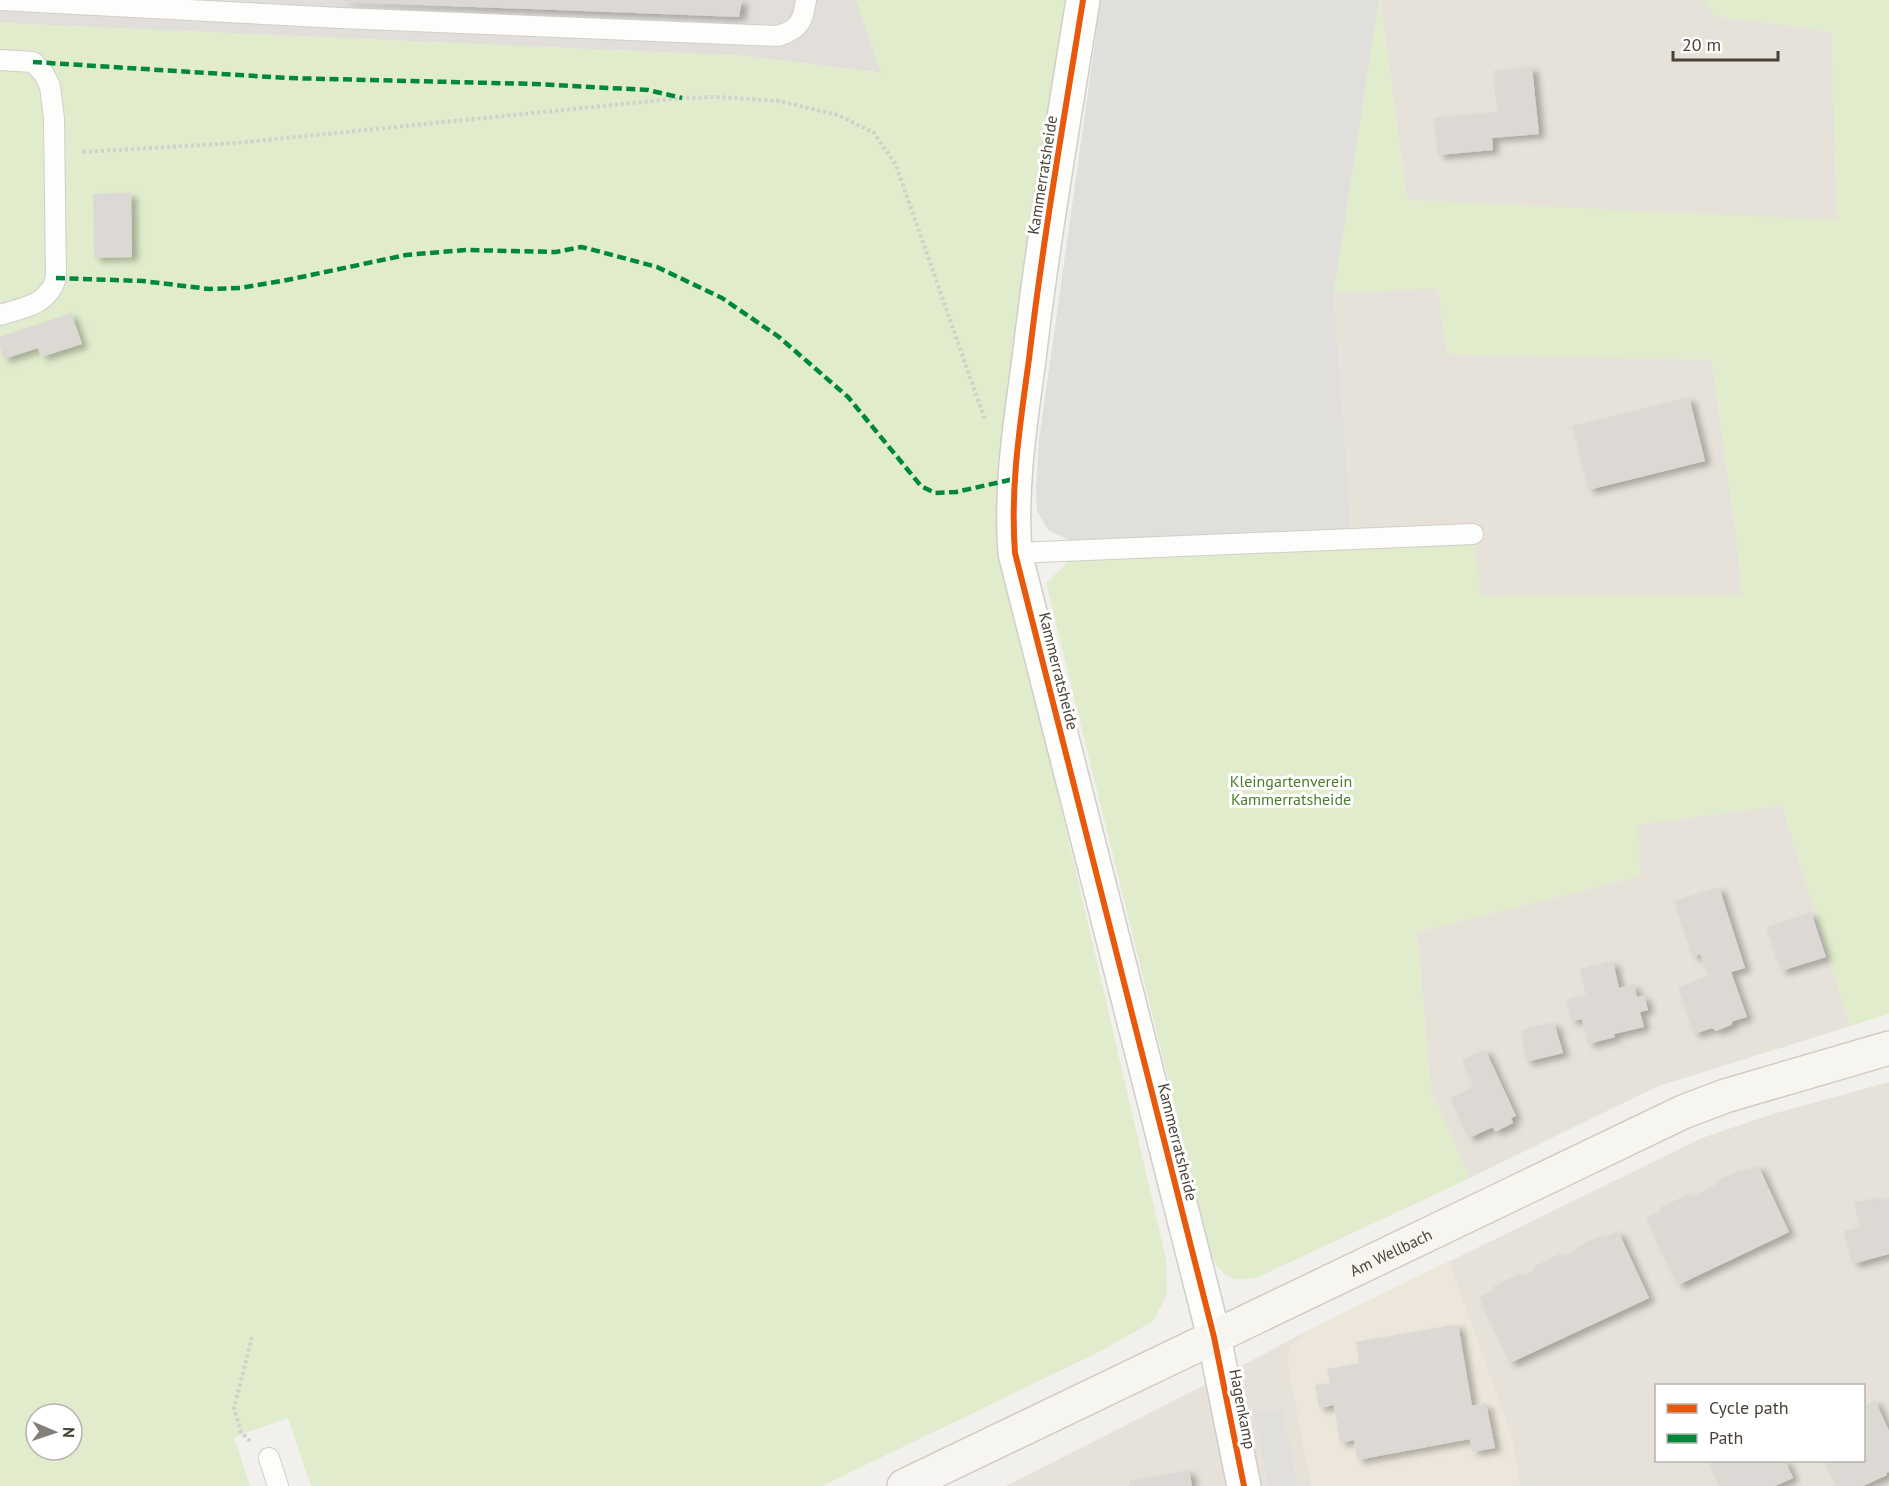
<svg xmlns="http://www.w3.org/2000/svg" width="1889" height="1486" font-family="'PT Sans',sans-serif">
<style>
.residential{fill:#e6e2d9;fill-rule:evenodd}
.industrial{fill:#e2dfda}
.education{fill:#ede7db}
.green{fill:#e0eccc;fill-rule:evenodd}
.parking{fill:#e1dfdc}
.building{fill:#dcd9d5;filter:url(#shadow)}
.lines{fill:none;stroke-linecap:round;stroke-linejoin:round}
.service-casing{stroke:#d0ceca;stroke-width:22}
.minor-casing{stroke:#d0ceca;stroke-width:36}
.secondary-casing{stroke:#d2cdc3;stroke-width:36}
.path{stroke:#d2d0cb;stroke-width:4;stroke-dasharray:3 3;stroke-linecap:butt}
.service{stroke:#fdfdfc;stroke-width:20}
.minor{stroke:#fdfdfc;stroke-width:33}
.secondary{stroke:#f7f5ef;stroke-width:33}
.quiet{stroke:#00873e;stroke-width:4.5;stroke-dasharray:9 4.5;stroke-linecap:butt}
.cycleway-casing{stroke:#fff;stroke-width:10}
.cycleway{stroke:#e8590c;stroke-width:6}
.labels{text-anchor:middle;stroke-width:6;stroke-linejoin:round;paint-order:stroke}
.street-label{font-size:16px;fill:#494237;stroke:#fff}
.park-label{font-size:16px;fill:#4b7c29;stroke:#fff}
</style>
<defs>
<filter id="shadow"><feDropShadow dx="6" dy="4" stdDeviation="3" flood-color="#0004"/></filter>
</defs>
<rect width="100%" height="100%" fill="#f2f0ec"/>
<path class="residential" d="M1380 0H1704L1716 16 1832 32 1837 221 1407 200Z
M1438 288 1447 354 1712 360 1737 542 1742 595H1481L1352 530 1334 292Z
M1782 805 1850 1026 1656 1087 1470 1178 1431 1093 1417 932 1640 876 1637 825Z
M1889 1082V1486H1006L1236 1369 1305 1332 1702 1138 1773 1114ZM1656 1386H1864V1460H1656Z"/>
<path class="industrial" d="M0 0H856L882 73 746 56 0 23Z"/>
<path class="education" d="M1449 1261 1511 1434 1521 1486H1311L1288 1366 1287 1356 1291 1346 1305 1332Z"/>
<path class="green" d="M856 0H1065L1002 432V460L1010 589 1166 1259 1167 1295 1153 1321 1103 1350 822 1486H311L288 1418 234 1437 250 1486H0V23L746 56 881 73ZM36 1414H72V1450H36Z
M1379 0H1380L1407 200 1837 220 1832 32 1716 16 1704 0H1889V1014L1850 1026 1782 805 1638 825 1640 876 1417 932 1431 1093 1470 1178 1256 1278C1232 1282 1223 1278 1212 1257L1046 583 1070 560 1474 543 1481 595H1742L1737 542 1712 360 1447 354 1438 289 1334 292Z"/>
<path class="parking" d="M1101 0H1379L1334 292 1352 530 1071 541 1048 530 1037 511 1036 488 1039 440Z
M1252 1403 1260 1412 1283 1409 1297 1486H1268Z"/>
<path class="building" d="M340 0H742L739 17 346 2Z
M1532 67 1539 134 1492 138 1493 150 1438 155 1434 118 1497 112 1493 71Z
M131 193 132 257 94 258 93 194Z
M71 313 82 344 41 357 38 348 4 359 0 346V337Z
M1689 397 1705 461 1588 490 1572 426Z
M1719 887 1745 968 1731 972 1747 1017 1733 1021 1731 1025 1716 1031 1712 1028 1694 1034 1678 987 1708 976 1700 954 1693 957 1674 901Z
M1811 912 1826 957 1781 971 1766 927Z
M1613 961 1619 988 1634 984 1637 997 1644 995 1648 1010 1640 1012 1644 1027 1614 1034 1615 1037 1588 1044 1582 1019 1571 1021 1566 1000 1586 995 1580 969Z
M1554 1022 1563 1053 1526 1062 1521 1030Z
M1485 1049 1516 1116 1511 1118 1513 1123 1495 1132 1493 1127 1469 1138 1450 1098 1474 1087 1462 1060Z
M1758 1165 1789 1232 1678 1285 1646 1218 1661 1211 1659 1208 1687 1195 1688 1198 1716 1185 1715 1182 1742 1169 1744 1172Z
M1875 1198 1876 1202 1889 1198V1254L1856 1263 1851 1261 1844 1231 1860 1227 1854 1203Z
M1618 1231 1649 1298 1510 1363 1479 1297 1494 1290 1493 1287 1519 1274 1521 1277 1535 1270 1533 1267 1560 1254 1562 1257 1577 1250 1575 1248 1602 1235 1603 1238Z
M1458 1324 1472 1406 1486 1403 1495 1448 1472 1452 1470 1439 1357 1460 1354 1440 1340 1443 1334 1405 1319 1408 1315 1385 1330 1383 1327 1369 1359 1363 1356 1342Z
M1875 1400 1889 1431V1472L1886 1473 1887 1475 1863 1486H1836L1824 1460H1864V1406Z
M1708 1460H1785L1793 1478 1775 1486H1719Z
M1189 1470 1192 1486H1130L1129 1481Z"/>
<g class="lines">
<g class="service-casing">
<path id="service" d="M0 0 340 18 778 36C800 29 803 21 806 0
M0 60 33 62 44 74 50 86 54 119 56 278C48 305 25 307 0 315
M1015 553 1473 534
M269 1458 278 1486"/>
</g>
<g class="minor-casing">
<path id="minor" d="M1083 0C1064 119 1043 239 1029 359 1020 425 1010 487 1015 553L1214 1337 1244 1486"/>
</g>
<g class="secondary-casing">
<g id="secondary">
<path id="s1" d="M904 1486 1683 1112 1725 1096 1889 1048"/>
</g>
</g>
<path class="path" d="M83 152 236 143 682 98 717 97 779 101 838 115 874 133 896 165 985 420
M250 1441 241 1432 234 1408 252 1337"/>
<use href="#service" class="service"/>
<use href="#minor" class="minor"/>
<use href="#secondary" class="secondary"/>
<path class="quiet" d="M33 62 287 78 534 84 648 90 682 98
M56 278 143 281 209 289 240 288 287 280 406 255 465 250 556 252 581 247 590 249 657 267 722 298 779 337 848 397 921 486 935 493 956 492 1014 479"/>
<g class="cycleway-casing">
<path id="cycleway" d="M1083 0C1064 119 1043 239 1029 359 1020 425 1010 487 1015 553L1214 1337 1244 1486"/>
</g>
<use href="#cycleway" class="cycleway"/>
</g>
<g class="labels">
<g class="street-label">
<text transform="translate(1042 175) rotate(-81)" y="6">Kammerratsheide</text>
<text transform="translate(1059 671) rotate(76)" y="6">Kammerratsheide</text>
<text transform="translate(1178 1142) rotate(76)" y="6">Kammerratsheide</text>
<text dy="6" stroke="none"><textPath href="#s1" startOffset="540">Am Wellbach</textPath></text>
<text transform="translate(1243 1409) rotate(79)" y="6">Hagenkamp</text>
</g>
<g class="park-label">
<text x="1291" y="787">Kleingartenverein<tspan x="1291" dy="18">Kammerratsheide</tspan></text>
</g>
</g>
<rect x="1655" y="1384" width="210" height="78" fill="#ffffff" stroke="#b6b3af" stroke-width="1.5"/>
<rect x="1667" y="1404" width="30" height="9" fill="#e8590c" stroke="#b6b3af" stroke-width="1.5"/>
<text x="1709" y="1414" font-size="18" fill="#494237">Cycle path</text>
<rect x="1667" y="1434" width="30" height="9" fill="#00873e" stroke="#b6b3af" stroke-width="1.5"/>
<text x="1709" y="1444" font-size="18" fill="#494237">Path</text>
<g transform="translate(54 1432) rotate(92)"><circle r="28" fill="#ffffff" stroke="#b6b3af" stroke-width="1.5"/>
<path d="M0-4.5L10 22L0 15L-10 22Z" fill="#847f76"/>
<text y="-9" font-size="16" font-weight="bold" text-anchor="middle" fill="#494237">N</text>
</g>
<path d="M1673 51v9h105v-9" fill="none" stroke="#494237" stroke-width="3"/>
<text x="1682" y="51" font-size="18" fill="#494237" stroke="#ffffff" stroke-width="4.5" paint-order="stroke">20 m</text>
</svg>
